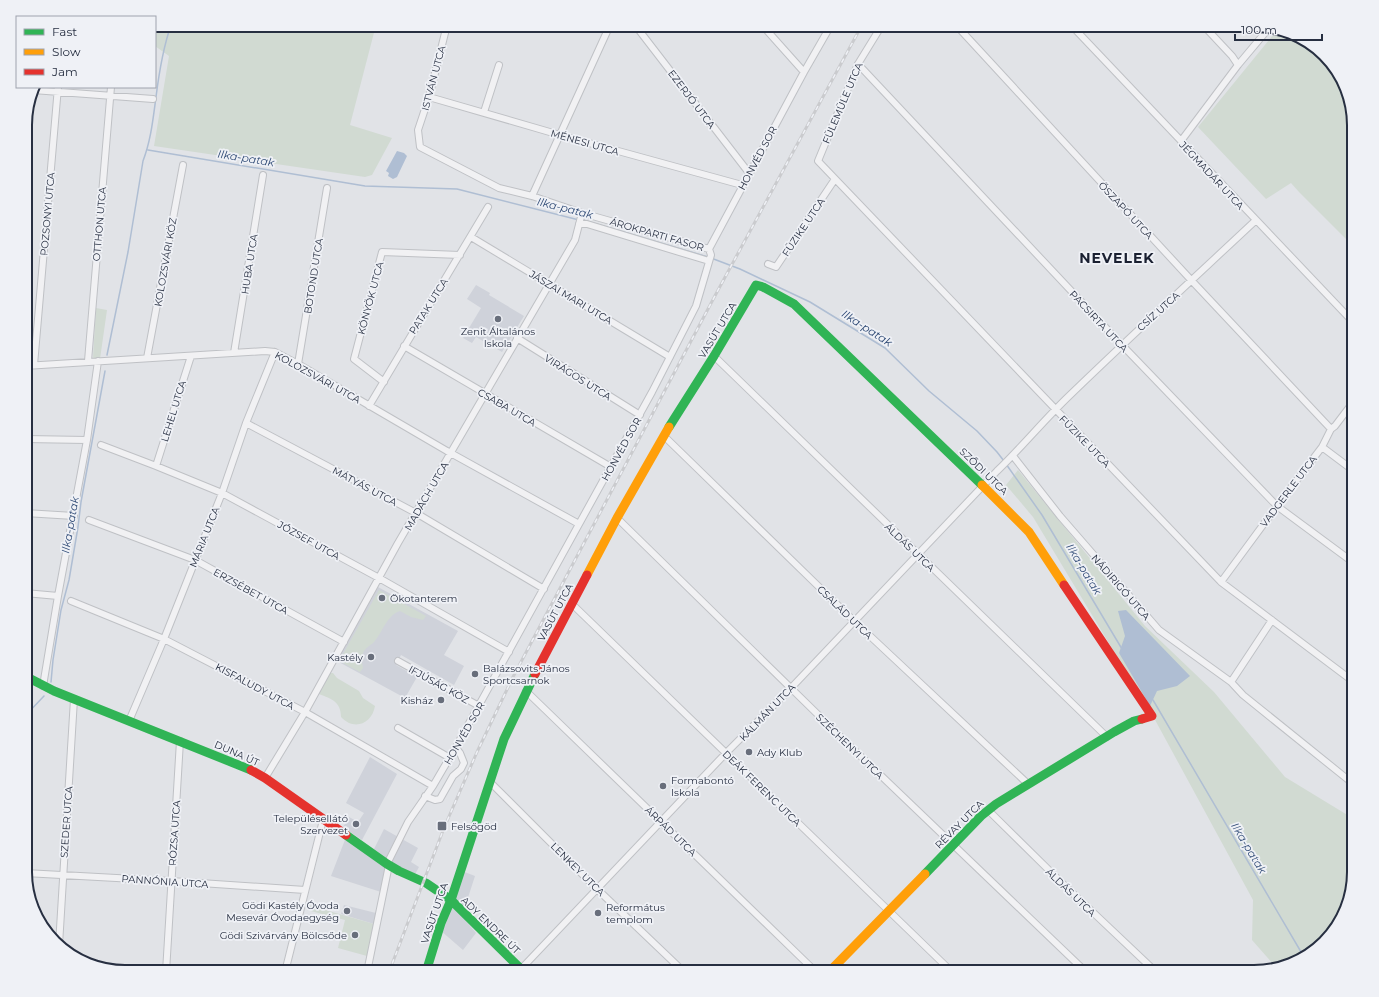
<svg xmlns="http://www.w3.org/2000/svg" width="1379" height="997" font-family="Montserrat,sans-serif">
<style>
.built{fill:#cfd2da}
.green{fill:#d1dad2}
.water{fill:#afbed3}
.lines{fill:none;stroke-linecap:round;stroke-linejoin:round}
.stream{stroke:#afbed3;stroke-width:1.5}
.street-casing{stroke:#bfc1c5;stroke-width:8}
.street{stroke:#f1f1f3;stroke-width:6}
.fast{stroke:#30b455;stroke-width:9}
.slow{stroke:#ff9f0a;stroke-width:9}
.jam{stroke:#e5322d;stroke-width:9}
.rail-casing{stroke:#cacbce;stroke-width:3}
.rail{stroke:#eff1f6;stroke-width:1.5;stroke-dasharray:4.5;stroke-linecap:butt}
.poi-dot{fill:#686e7b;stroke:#eff1f6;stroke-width:1.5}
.labels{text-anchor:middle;stroke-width:3.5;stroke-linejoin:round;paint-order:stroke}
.street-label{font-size:10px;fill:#272f41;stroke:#eff1f6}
.poi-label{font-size:10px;fill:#272f41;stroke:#eff1f6;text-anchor:start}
.water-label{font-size:11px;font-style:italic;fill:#304b76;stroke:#eff1f6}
.district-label{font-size:14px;font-weight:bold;letter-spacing:1px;fill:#1a2031;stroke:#eff1f6}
.rim{fill:none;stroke:#272f41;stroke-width:2}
</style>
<rect width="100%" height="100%" fill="#e1e3e7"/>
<path class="built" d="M476 285 490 293 489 295 524 316 502 352 476 337 472 343 463 338 481 308 467 299Z
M378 587 458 631 444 655 464 666 454 685 401 655 396 665 417 677 405 698 337 661Z
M370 757 397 774 362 840 343 827 349 817 358 822 364 813 346 803Z
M384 829 418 848 411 862 419 867 412 880 387 867 381 892 331 876 348 832 374 849Z
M462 871 475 876 462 916 476 933 463 950 440 930Z
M344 905 376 913 374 924 341 914Z"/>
<path class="green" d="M155 25H376L350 125 392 138 372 175 365 177 154 146 169 56 155 46Z
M1278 29 1286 30 1315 46 1344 81 1354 125V247L1299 192 1291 183 1266 199 1198 127Z
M96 308 107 310 100 359H94L93 357Z
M1018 470 1145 626 1214 692 1285 777 1354 819V872L1349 904 1333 933 1298 962 1273 967 1274 965 1252 940 1253 900 1154 718 1033 517 1006 485Z
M379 590 426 616 423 620 411 617 400 611C386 616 383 632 374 642 371 645 365 648 363 653 361 658 362 663 363 668L360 672 339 661Z
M330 673H333L337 678 359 691 363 698 375 706C372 724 354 731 341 717 341 702 332 699 319 694Z
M308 905 374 924 367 956 338 948 345 920 307 910Z"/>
<path class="water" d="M397 151 404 153 407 156 397 177 393 179 388 176 389 173 386 171Z
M1126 610 1190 676 1177 686 1157 691 1150 706 1119 653 1125 636 1118 611Z"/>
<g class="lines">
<path class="stream" d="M148 150 365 186 457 189 579 220
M583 220 708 257
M711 258 740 269 810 302 885 348 929 391 977 431 997 452 1004 461
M107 355 128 252 143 161C151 140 153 119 156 97 159 73 163 48 171 25
M1006 464 1042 515 1122 649
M51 682 53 660 61 610 69 580 78 527 81 502 105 371
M1153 700 1304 957
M25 716 44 696"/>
<g class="street-casing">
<path id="street" d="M447 25 429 97 418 130 420 147 499 188 532 196 582 213 709 249
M587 25 607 30
M635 25 749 173
M762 25 804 72
M882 25 858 64 818 161 1221 582 1354 682
M956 25 1192 281 1331 429
M1071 25 1354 323
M1203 25 1232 56 1238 65
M858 64 1122 345 1277 506 1354 563
M33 90 153 99
M429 97 560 135 742 185
M484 112 499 65
M1181 141 1238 65 1269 28
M532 196 610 25
M579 224H587L709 261
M471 237 670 357
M768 264 776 267 835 179
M517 338 640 415
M404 346 611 467
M234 353 263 175
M714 356 1107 737
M147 358 183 165
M88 361 111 87
M298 364 327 188
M34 365 58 87
M25 366 265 351 275 352 298 364 447 451 579 524
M384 382 354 359 382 252 460 255
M369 406 488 207
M246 423 416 513 544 589
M664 436 854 621 1028 784
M25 439 87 440
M101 445 156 466 222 493 379 578 509 652
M1322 447 1354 471
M1013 456 1060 516 1159 630 1231 682 1243 695 1351 782
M156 466 191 356
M25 513 74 516
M617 518 848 744 1086 972
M89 520 195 560 344 642
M1221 582 1277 506 1322 447 1331 429 1335 426 1354 401
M25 593 58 596
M71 601 164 639 305 712 433 786
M572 604 952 972
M398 661 479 706
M1231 682 1272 620
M43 686 58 596 87 440 98 361
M526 691 816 972
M129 721 164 639 222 493 246 423 275 352
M398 728 450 758
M265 778 305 712 398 543 575 240 582 213
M490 782 597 889 684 972
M425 796 435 800 440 799 453 776 461 769 464 763 460 753 456 748
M988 810 1062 883 1156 972
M387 864 408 822 433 786 457 745 652 392 696 306 711 255 709 249 804 72 831 25
M25 873 171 881 305 890
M59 945 74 699
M521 969 726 753 791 688 997 471C1022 447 1044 420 1069 396 1130 337 1193 279 1255 221
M166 972 180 741
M285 972 323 820
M367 972 389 865"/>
</g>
<use href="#street" class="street"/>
<path class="fast" d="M669 427 714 356 756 285 763 287 794 304 982 485
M25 676 54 691 251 770
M346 835 387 864 399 871 426 883 451 900 524 972
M925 874 981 816 996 804 1114 732 1134 721 1142 719
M426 972 441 923 451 900 504 739 535 674"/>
<path class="slow" d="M982 485 1029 532 1064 585
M587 575 617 518 669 427
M829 972 925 874"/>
<path class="jam" d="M1064 585 1152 716 1142 719
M535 674 587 575
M251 770 265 778 346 835"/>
<g class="rail-casing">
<path id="rail" d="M389 972 444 828 477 752 513 677 717 292 862 25"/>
</g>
<use href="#rail" class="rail"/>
</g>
<g class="poi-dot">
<circle cx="498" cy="319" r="4"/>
<circle cx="382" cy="598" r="4"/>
<circle cx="371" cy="657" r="4"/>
<circle cx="475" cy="674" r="4"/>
<circle cx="441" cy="700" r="4"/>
<circle cx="749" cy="752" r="4"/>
<circle cx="663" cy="786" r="4"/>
<circle cx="356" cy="824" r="4"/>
<rect x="437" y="821" width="10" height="10" rx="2"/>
<circle cx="347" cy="911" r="4"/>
<circle cx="598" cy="913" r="4"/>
<circle cx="355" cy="935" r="4"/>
</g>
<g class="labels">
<g class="street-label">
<text transform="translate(433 78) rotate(-75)" y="4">ISTVÁN UTCA</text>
<text transform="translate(692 99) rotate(53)" y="4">EZERJÓ UTCA</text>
<text transform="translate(842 103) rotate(-67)" y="4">FÜLEMÜLE UTCA</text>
<text transform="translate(585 142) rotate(16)" y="4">MÉNESI UTCA</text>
<text transform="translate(757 158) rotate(-62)" y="4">HONVÉD SOR</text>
<text transform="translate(1212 175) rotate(47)" y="4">JÉGMADÁR UTCA</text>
<text transform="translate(1126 210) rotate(47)" y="4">ŐSZAPÓ UTCA</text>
<text transform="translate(47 214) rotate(-85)" y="4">POZSONYI UTCA</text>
<text transform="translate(99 224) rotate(-85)" y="4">OTTHON UTCA</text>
<text transform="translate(803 227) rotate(-56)" y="4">FÜZIKE UTCA</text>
<text transform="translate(657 234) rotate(16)" y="4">ÁROKPARTI FASOR</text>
<text transform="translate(165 262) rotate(-80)" y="4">KOLOZSVÁRI KÖZ</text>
<text transform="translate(249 264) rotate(-81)" y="4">HUBA UTCA</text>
<text transform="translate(313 276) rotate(-81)" y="4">BOTOND UTCA</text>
<text transform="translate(571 297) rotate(31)" y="4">JÁSZAI MARI UTCA</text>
<text transform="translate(370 298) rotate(-75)" y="4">KÖNYÖK UTCA</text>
<text transform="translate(428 306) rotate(-58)" y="4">PATAK UTCA</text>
<text transform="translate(1158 311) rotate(-42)" y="4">CSÍZ UTCA</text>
<text transform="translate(1099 321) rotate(47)" y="4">PACSIRTA UTCA</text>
<text transform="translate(717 330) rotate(-59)" y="4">VASÚT UTCA</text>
<text transform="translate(318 377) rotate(29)" y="4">KOLOZSVÁRI UTCA</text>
<text transform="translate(578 377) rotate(32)" y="4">VIRÁGOS UTCA</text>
<text transform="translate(507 407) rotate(30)" y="4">CSABA UTCA</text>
<text transform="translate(173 411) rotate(-73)" y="4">LEHEL UTCA</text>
<text transform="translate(1085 441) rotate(46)" y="4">FÜZIKE UTCA</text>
<text transform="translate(621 449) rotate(-61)" y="4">HONVÉD SOR</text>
<text transform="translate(984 471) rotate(44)" y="4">SZŐDI UTCA</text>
<text transform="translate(365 486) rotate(28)" y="4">MÁTYÁS UTCA</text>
<text transform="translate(1288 491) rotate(-53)" y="4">VADGERLE UTCA</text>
<text transform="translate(426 496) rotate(-60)" y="4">MADÁCH UTCA</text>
<text transform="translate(204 537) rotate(-68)" y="4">MÁRIA UTCA</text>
<text transform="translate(309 540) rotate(29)" y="4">JÓZSEF UTCA</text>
<text transform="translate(910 547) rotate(44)" y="4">ÁLDÁS UTCA</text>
<text transform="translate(1121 587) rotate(49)" y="4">NÁDIRIGÓ UTCA</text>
<text transform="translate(251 591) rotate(29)" y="4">ERZSÉBET UTCA</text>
<text transform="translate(555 612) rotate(-62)" y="4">VASÚT UTCA</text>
<text transform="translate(845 612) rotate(44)" y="4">CSALÁD UTCA</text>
<text transform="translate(439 684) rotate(29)" y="4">IFJÚSÁG KÖZ</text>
<text transform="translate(255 686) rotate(28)" y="4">KISFALUDY UTCA</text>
<text transform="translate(767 712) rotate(-46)" y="4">KÁLMÁN UTCA</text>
<text transform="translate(464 733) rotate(-60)" y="4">HONVÉD SOR</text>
<text transform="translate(850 746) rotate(44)" y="4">SZÉCHENYI UTCA</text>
<text transform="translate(237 753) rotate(24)" y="4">DUNA ÚT</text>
<text transform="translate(762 788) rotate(44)" y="4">DEÁK FERENC UTCA</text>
<text transform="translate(66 822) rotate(-86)" y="4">SZEDER UTCA</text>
<text transform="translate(959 824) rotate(-45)" y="4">RÉVAY UTCA</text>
<text transform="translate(671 831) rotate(44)" y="4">ÁRPÁD UTCA</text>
<text transform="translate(174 833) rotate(-86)" y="4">RÓZSA UTCA</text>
<text transform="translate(578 869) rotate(45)" y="4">LENKEY UTCA</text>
<text transform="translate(165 881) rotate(4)" y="4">PANNÓNIA UTCA</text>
<text transform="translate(1071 892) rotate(44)" y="4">ÁLDÁS UTCA</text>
<text transform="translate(434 913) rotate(-71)" y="4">VASÚT UTCA</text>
<text transform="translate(491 925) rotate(44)" y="4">ADY ENDRE ÚT</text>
</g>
<g class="poi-label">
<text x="498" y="335" text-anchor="middle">Zenit Általános<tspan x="498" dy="12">Iskola</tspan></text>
<text x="390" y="602">Ökotanterem</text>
<text x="363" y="661" text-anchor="end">Kastély</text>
<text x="483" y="672">Balázsovits János<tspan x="483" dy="12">Sportcsarnok</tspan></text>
<text x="433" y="704" text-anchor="end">Kisház</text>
<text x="757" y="756">Ady Klub</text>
<text x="671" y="784">Formabontó<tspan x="671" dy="12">Iskola</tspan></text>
<text x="348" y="822" text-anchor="end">Településellátó<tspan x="348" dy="12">Szervezet</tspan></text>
<text x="451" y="830">Felsőgöd</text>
<text x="339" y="909" text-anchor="end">Gödi Kastély Óvoda<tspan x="339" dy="12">Mesevár Óvodaegység</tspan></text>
<text x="606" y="911">Református<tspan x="606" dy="12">templom</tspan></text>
<text x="347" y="939" text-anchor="end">Gödi Szivárvány Bölcsőde</text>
</g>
<g class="water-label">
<text transform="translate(246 158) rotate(9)" y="4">Ilka-patak</text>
<text transform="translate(565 208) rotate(14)" y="4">Ilka-patak</text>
<text transform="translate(867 328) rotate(33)" y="4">Ilka-patak</text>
<text transform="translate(70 525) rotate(-80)" y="4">Ilka-patak</text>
<text transform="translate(1084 569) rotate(59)" y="4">Ilka-patak</text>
<text transform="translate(1249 848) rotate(59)" y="4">Ilka-patak</text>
</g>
<g class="district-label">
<text x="1117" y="263">NEVELEK</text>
</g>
</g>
<path d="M0 0H1379V997H0ZM125 32H1254A93 93 0 0 1 1347 125V872A93 93 0 0 1 1254 965H125A93 93 0 0 1 32 872V125A93 93 0 0 1 125 32Z" fill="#eff1f6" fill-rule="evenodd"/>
<path class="rim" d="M125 32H1254A93 93 0 0 1 1347 125V872A93 93 0 0 1 1254 965H125A93 93 0 0 1 32 872V125A93 93 0 0 1 125 32Z"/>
<rect x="16" y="16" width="140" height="72" fill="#eff1f6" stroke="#9fa3ae"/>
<rect x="24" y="29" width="20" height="6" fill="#30b455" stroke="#9fa3ae"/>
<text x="52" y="36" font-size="12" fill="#272f41">Fast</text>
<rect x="24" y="49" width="20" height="6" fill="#ff9f0a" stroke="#9fa3ae"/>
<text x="52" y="56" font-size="12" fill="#272f41">Slow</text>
<rect x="24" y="69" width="20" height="6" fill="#e5322d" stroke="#9fa3ae"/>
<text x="52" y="76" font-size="12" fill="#272f41">Jam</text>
<path d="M1235 34v6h87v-6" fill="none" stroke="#272f41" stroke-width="2"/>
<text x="1241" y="34" font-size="12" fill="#272f41" stroke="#eff1f6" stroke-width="3" paint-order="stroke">100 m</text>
</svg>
